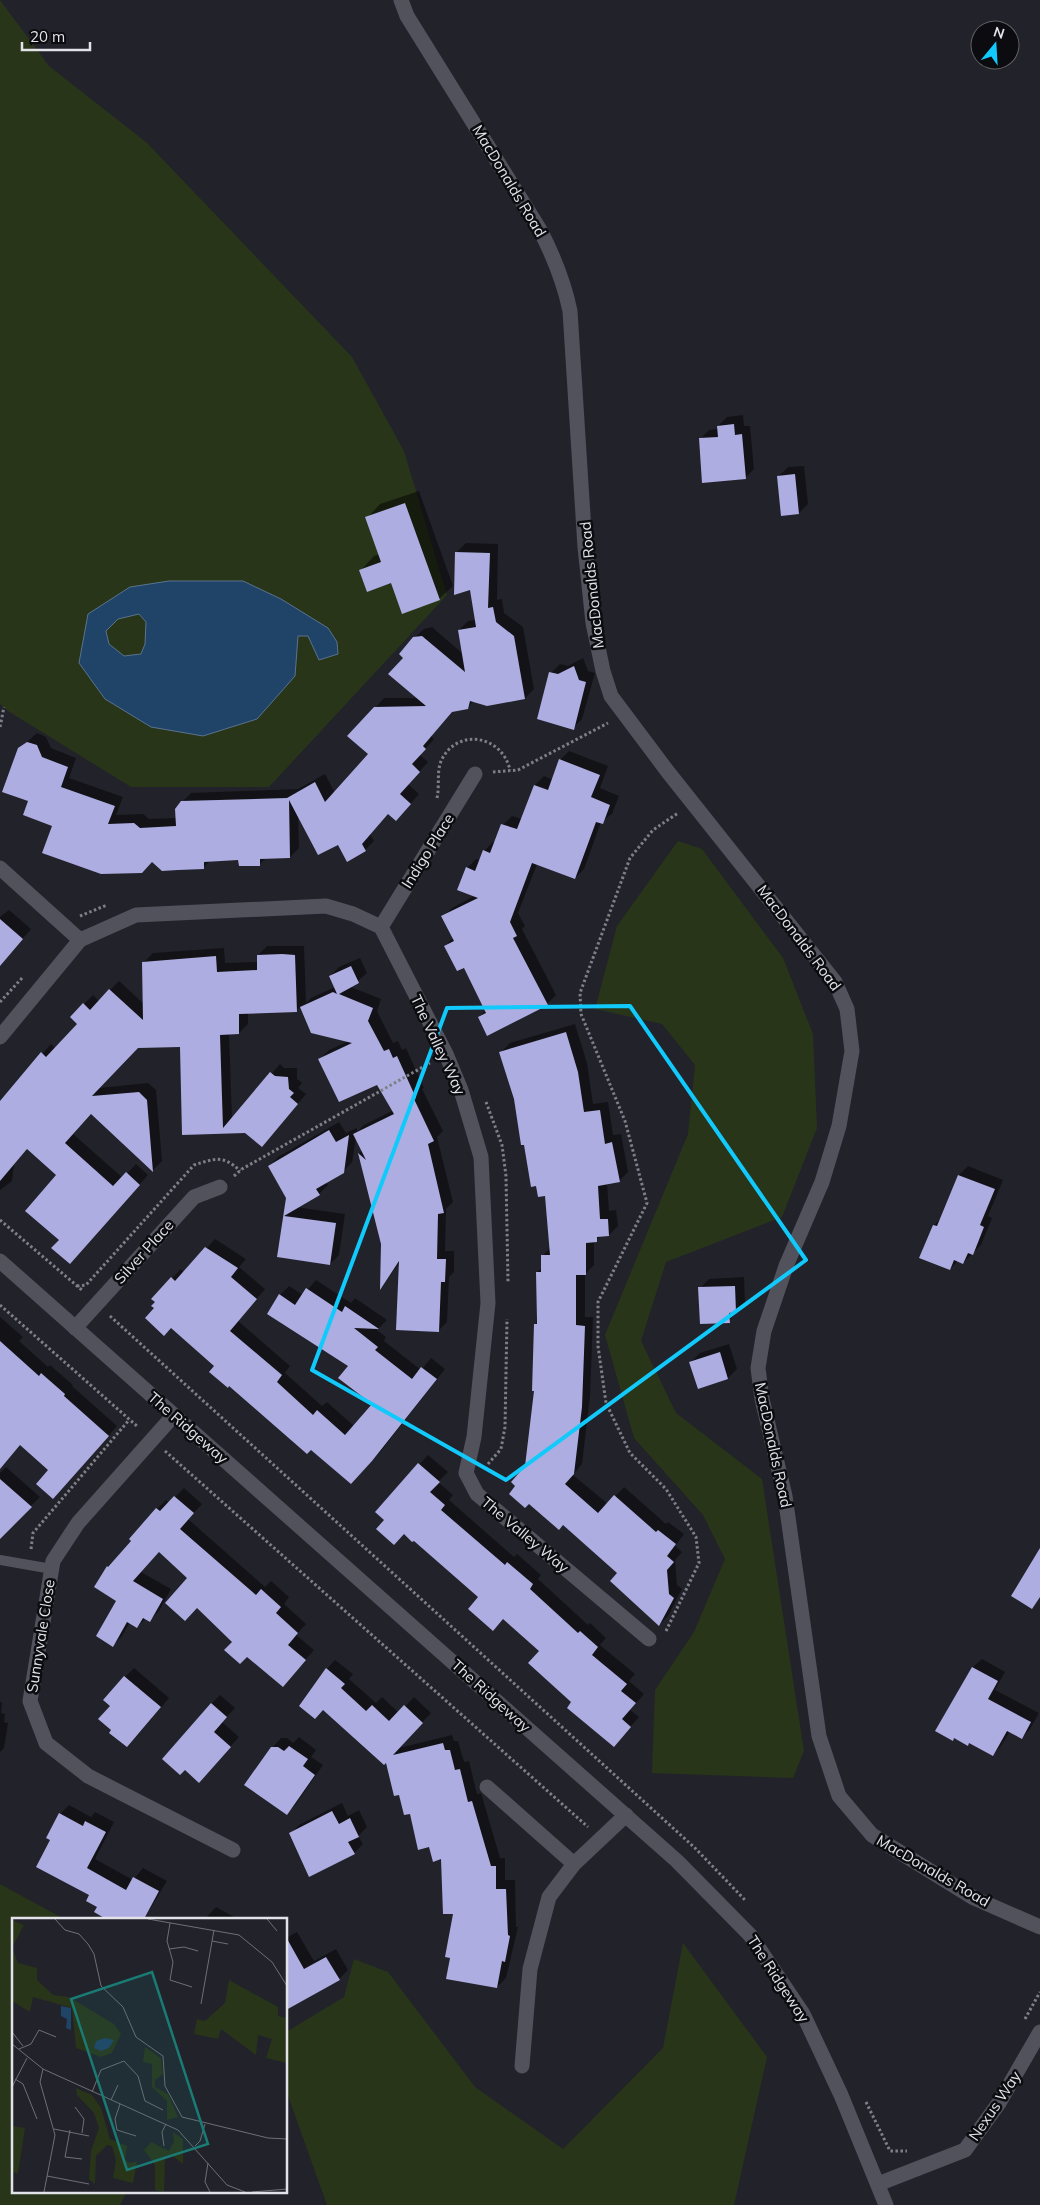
<svg xmlns="http://www.w3.org/2000/svg" width="1040" height="2205" font-family="Mulish,sans-serif">
<style>
.green{fill:#293519}
.water{fill:#204368;stroke:#5a738f;fill-rule:evenodd}
.shadow{fill:#0007}
.building{fill:#adade2}
.lines{fill:none;stroke-linecap:round;stroke-linejoin:round}
.path{stroke:#7f8087;stroke-width:3;stroke-dasharray:2.5 2.5;stroke-linecap:butt}
.service{stroke:#52525d;stroke-width:10}
.minor{stroke:#52525d;stroke-width:15}
.tertiary{stroke:#52525d;stroke-width:15}
.marked{fill:none;stroke:#11cafb;stroke-width:4;stroke-linejoin:round}
.labels{text-anchor:middle;stroke-width:5;stroke-linejoin:round;paint-order:stroke}
.street-label{font-size:15px;fill:#e2e3e9;stroke:#0c0c10}
.inset-road{fill:none;stroke:#6f6f77;stroke-width:1}
.view{fill:#1a7b74;fill-opacity:0.15;stroke:#1a7b74;stroke-width:2.5}
.inset-edge{fill:none;stroke:#e2e3e9;stroke-width:2.5}
</style>
<rect width="100%" height="100%" fill="#22222b"/>
<path class="green" d="M0 0 49 66 147 143 352 357 404 451 447 595 269 787H131L8 711 0 704Z
M678 841 702 849 783 958 813 1034 817 1128 782 1217 666 1262 641 1341 676 1413 762 1479 804 1751 793 1778 652 1773 655 1690 694 1632 725 1559 703 1515 634 1438 605 1335 688 1134 695 1065 662 1024 595 1009 617 926Z
M0 1884 64 1919H14V2191H127L120 2205H0Z
M683 1943 767 2057 734 2205H327L286 2090V2032L344 1997 354 1959 388 1972 475 2087 563 2149 663 2048Z"/>
<path class="water" d="M169 581H243L281 599 328 628 337 642 338 654 319 660 308 636H298L295 676 257 719 203 736 151 727 105 699 79 663 88 614 130 587ZM139 614 146 622 145 644 141 654 124 656 109 644 106 631 118 619Z"/>
<path class="shadow" d="M743 415 744 426H750L754 469 745 478 700 439 709 430 718 429V426L727 417Z
M804 466 808 504 799 513 779 476 788 467Z
M419 491 453 586 439 599 361 570 374 556 380 554 367 518 380 504Z
M466 543 498 544 497 600 502 599 504 613 523 627 534 689 525 698 474 701 467 708 453 710 431 736 434 739 420 755 428 762 408 784 419 794 405 810 389 813 370 834 374 841 365 850 338 843 298 815 299 848 290 857 266 858 259 865 240 859 211 860 203 868 152 861 54 825 29 800 19 749 37 733 46 737 51 748 76 758 69 778 123 797 116 815 143 814 149 819 177 818 182 802 191 793 298 789 325 774 335 793 369 754 375 708 384 698H418L405 657 414 638 424 629 432 627 463 654 459 630 468 621 476 620 471 588 457 552Z
M583 658 588 671 595 673 582 719 573 728 551 673 560 664 568 666Z
M569 751 608 766 600 788 619 796 612 814 601 822 584 869 575 878 537 864 518 913 525 926 522 929 556 995 547 1004 479 1017 486 1010 464 966 445 946 454 937 443 917 452 908 476 895 467 868 476 859 480 860 484 851 493 842 496 843 503 825 512 816 522 819 535 785 544 776 553 780 560 760Z
M9 910 31 929 0 965V917Z
M267 946H304L306 1003 311 998 335 987 330 976 339 967 360 958 367 973 351 987 381 999 377 1011 393 1043 398 1041 402 1050 406 1048 424 1088 422 1089 443 1131 437 1137 453 1202 446 1209 445 1251H454V1272L449 1277 447 1322 438 1331 400 1262 381 1287 382 1244 359 1154 362 1150 356 1137 352 1162 343 1172 326 1182 328 1185 319 1194 296 1207 345 1214 339 1255 330 1264 278 1255 288 1198 269 1166 278 1157 339 1122 346 1133 357 1128V1132L364 1125 394 1110 378 1083 320 1059 329 1050 349 1041 312 1032 301 1006 297 1010 248 1012V1024L239 1033H229L232 1120 280 1064 284 1068H297V1079L302 1083 298 1088 306 1094 271 1136 245 1131 184 1134 181 1046H138L99 1088 148 1083 156 1090 162 1161 153 1170 92 1113 73 1134 123 1178 136 1164 148 1175 79 1253 60 1240 58 1175 28 1148 14 1165 12 1181 0 1190V1102L51 1044 56 1049 79 1024 84 1004 93 995 99 1001 119 981 144 1004 143 963 153 953 224 948 225 963 258 962V955Z
M575 1024 587 1063 593 1104 608 1102 613 1135 621 1134 628 1172 619 1181 607 1183 609 1211 616 1210 618 1226 609 1235 601 1236 594 1241V1265L585 1274V1317H593L590 1397 582 1464 573 1475 608 1504 624 1487 666 1524 668 1522 684 1534 675 1546 682 1552 675 1560 677 1585 682 1589 668 1616 659 1625 619 1573 517 1486 526 1467 535 1390 537 1272 543 1267V1255L551 1247 546 1194 501 1052 510 1043Z
M968 1166 1003 1180 988 1216 992 1218 981 1245 963 1263 958 1261 950 1269 934 1225 942 1217 959 1175Z
M215 1239 246 1259 239 1267 265 1289 238 1321 290 1366 285 1373 322 1406 327 1402 354 1426 374 1404 349 1366 280 1295 289 1286 303 1295 316 1280 351 1303 355 1298 387 1320 379 1328H374L386 1337 384 1341 421 1370 431 1358 445 1369 381 1451 360 1474 216 1366 156 1308 172 1278 181 1269 184 1273Z
M744 1277 745 1302 729 1321 700 1288 709 1279Z
M0 1317 23 1337 19 1341 48 1367 50 1365 73 1385 72 1386 117 1426 62 1488 50 1469 21 1444 0 1439Z
M729 1344 737 1369 728 1378 691 1362 700 1353Z
M428 1455 448 1472 438 1482 453 1495 449 1500 514 1557 517 1554 541 1575 538 1579 588 1625 590 1623 606 1638 600 1645 635 1674 629 1681 644 1694 630 1710 639 1717 614 1745 540 1651 414 1539 377 1512Z
M6 1467 40 1497 1 1536 0 1473Z
M184 1488 202 1504 188 1519 265 1587 271 1581 289 1597 284 1604 306 1624 296 1635 314 1650 291 1676 234 1641 189 1578 160 1551 141 1572 171 1589 159 1611 150 1620 146 1618 137 1627 130 1622 122 1636 113 1645 118 1600 96 1587 108 1566 118 1558 157 1509 166 1500 169 1503Z
M982 1659 1005 1672 995 1690 1039 1713 1030 1729 1022 1738 1010 1731 1001 1746 993 1755 970 1742 968 1744 937 1731 973 1667Z
M335 1660 353 1674 349 1679 376 1703 382 1697 399 1713 414 1697 431 1713 399 1748 452 1735 454 1741H458L464 1762 469 1761 477 1794 481 1793 500 1858H505V1880H515L516 1927H518L506 1978 497 1987 452 1957 454 1913 442 1857 430 1846 400 1793 386 1761 327 1669Z
M134 1668 169 1698 136 1737 111 1705 125 1677Z
M220 1695 235 1708 222 1722 239 1737 208 1772 211 1704Z
M0 1702H2L1 1713 5 1714 4 1722 8 1723 4 1748 0 1752Z
M299 1737 316 1750 311 1757 323 1765 296 1804 287 1813 272 1748 281 1738H287L293 1743Z
M342 1803 348 1816 359 1810 367 1827 358 1836 363 1844 354 1853 290 1834 299 1825Z
M69 1805 91 1817 95 1812 114 1822 95 1859 133 1880 143 1868 167 1881 144 1919 99 1906 52 1840 60 1814Z
M216 1907 238 1919H205Z
M297 1932 314 1961 336 1949 348 1970 339 1979 286 2002V1938Z"/>
<path class="building" d="M734 424 735 435 742 434 746 479 702 483 699 438 718 437 717 426Z
M795 474 799 514 781 516 777 476Z
M405 503 440 600 402 614 391 583 367 592 359 570 381 562 365 517Z
M455 552 490 553 488 608 493 607 496 622 514 636 525 699 487 706 470 701 468 709 452 712 423 746 426 749 412 764 420 772 400 794 411 804 396 821 388 814 362 844 366 851 347 862 338 845 318 855 289 800 290 858 260 859V866H239L238 860 204 862V869L178 870 162 871 152 862 142 873 101 874 42 853 52 826 23 815 28 801 2 792 18 748 27 742 37 745 42 757 68 767 61 787 115 806 108 824 134 823 140 828 176 826 175 809 181 801 287 798 315 782 325 802 368 754 347 736 374 707 426 706 388 674 403 658 399 654 413 637 422 636 465 672 458 630 476 627 470 590 454 595Z
M574 666 579 680 586 682 574 730 537 719 549 672 558 674Z
M559 759 600 775 591 797 610 805 603 824 596 822 575 879 532 863 510 922 517 936 513 938 548 1005 487 1036 478 1017 486 1013 464 968 457 971 444 946 454 941 441 916 478 898 457 890 466 867 475 871 483 850 490 853 501 824 517 829 534 785 548 790Z
M0 919 23 939 0 966Z
M282 954 295 955 297 1012 239 1014V1034L220 1035 223 1128 270 1072 275 1076 288 1077 289 1089 294 1093 290 1097 298 1104 262 1147 245 1133 182 1135 180 1047 138 1048 92 1096 139 1092 147 1100 153 1172 91 1114 65 1143 113 1186 126 1172 140 1185 70 1264 51 1248 59 1240 25 1211 56 1175 27 1149 0 1181V1101L41 1052 46 1057 77 1024 70 1017 83 1003 90 1010 109 989 143 1020 142 962 216 956 217 972 257 970V955Z
M351 966 359 983 339 994 373 1008 368 1021 384 1051 389 1049 393 1058 397 1056 416 1098 414 1099 434 1141 428 1144 444 1213 438 1214 437 1259H446L445 1282H441L439 1332 396 1330 399 1261 380 1290 381 1244 358 1153 366 1160 353 1134 394 1114 377 1085 339 1102 318 1059 352 1043 311 1033 300 1007 333 992 337 994 329 976Z
M566 1032 578 1072 584 1112 600 1110 605 1144 612 1142 620 1182 598 1186 600 1219H608L609 1236 597 1237V1242L586 1243V1275H576V1325L585 1326 582 1407 574 1474 565 1484 598 1513 614 1495 656 1532 658 1530 676 1544 667 1556 674 1562 667 1570 669 1594 674 1598 659 1626 610 1581 617 1573 563 1525 559 1530 529 1504 525 1508 509 1494 515 1486 511 1482 525 1466 534 1391H532L534 1324H537L536 1272H541V1255H550L545 1196 538 1197 536 1186 531 1187 524 1145H521L514 1099 499 1052Z
M329 1130 336 1142 349 1135 344 1173 316 1189 320 1195 284 1216 336 1223 330 1265 277 1257 286 1198 268 1166Z
M958 1175 995 1189 980 1225 984 1227 973 1255 968 1253 963 1264 954 1260 950 1270 919 1258 933 1225 937 1226Z
M205 1247 238 1268 231 1277 257 1299 230 1331 282 1375 277 1382 313 1415 317 1410 345 1435 372 1404 338 1378 348 1366 267 1314 279 1294 295 1305 306 1288 342 1312 345 1306 379 1329 354 1328 378 1347 375 1350 412 1379 421 1367 437 1379 372 1461 351 1484 311 1450 307 1454 229 1386 228 1388 209 1372 214 1366 171 1328 164 1336 145 1318 154 1308 151 1306 155 1302 151 1299 171 1277 175 1281Z
M735 1286 736 1312 729 1313 730 1323 700 1324 698 1287Z
M0 1341 39 1376 41 1373 65 1394 64 1396 109 1436 53 1499 36 1484 48 1470 20 1445 0 1469Z
M720 1352 728 1379 698 1389 689 1362Z
M418 1463 440 1482 430 1492 445 1505 441 1510 505 1565 507 1562 533 1584 530 1589 578 1633 580 1631 598 1647 592 1655 627 1684 621 1691 636 1703 622 1719 631 1727 614 1747 567 1708 571 1702 528 1663 539 1651 503 1619 493 1631 468 1609 478 1597 414 1541 412 1542 404 1534 394 1545 376 1529 384 1520 375 1512Z
M0 1479 32 1507 0 1539Z
M174 1496 194 1513 180 1529 256 1595 261 1589 281 1607 276 1613 298 1633 288 1645 306 1660 283 1687 247 1657 240 1664 224 1650 232 1642 197 1608 185 1621 165 1603 187 1578 159 1552 133 1581 163 1599 150 1622 143 1618 137 1628 127 1622 113 1647 96 1636 116 1601 94 1587 107 1566 108 1567 131 1541 129 1539 156 1508 160 1511Z
M1040 1548V1597L1032 1609 1011 1596Z
M972 1667 998 1681 988 1699 1031 1722 1022 1739 1007 1731 993 1756 969 1743 968 1746 954 1738 953 1741 935 1731Z
M326 1668 345 1684 341 1688 366 1711 372 1705 389 1721 404 1705 423 1723 393 1755 443 1743 445 1750H450L455 1770 460 1769 468 1802 472 1801 491 1866H496V1889H506L508 1935 510 1936 505 1962 502 1961 497 1988 446 1979 450 1958 445 1957 453 1914H443L441 1859 433 1862 429 1847 418 1850 410 1814 404 1815 399 1795 394 1796 386 1763 384 1765 323 1710 315 1719 299 1706Z
M124 1676 161 1707 127 1747 109 1733 111 1730 98 1719 110 1706 103 1700Z
M211 1703 227 1717 214 1732 231 1747 199 1783 185 1770 180 1775 162 1759Z
M289 1746 308 1759 303 1766 315 1775 287 1815 244 1785 271 1747H278L284 1751Z
M332 1811 339 1824 350 1818 359 1837 348 1842 355 1854 309 1877 289 1833Z
M59 1813 83 1826 85 1821 106 1832 87 1868 126 1890 133 1877 159 1891 144 1919H106L94 1912 97 1907 86 1901 89 1895 36 1867 50 1840 46 1838Z
M286 1937 304 1969 326 1957 340 1980 286 2010Z"/>
<g class="lines">
<path class="path" d="M0 727 4 707
M493 772 518 770 608 723
M437 798C440 785 436 771 442 759 458 728 502 735 510 770
M80 916 107 905
M0 1002 23 977
M486 1102 502 1145 506 1176 508 1282
M234 1176 242 1169 430 1063
M0 1220 83 1291
M77 1286 86 1285 194 1165C214 1159 223 1154 240 1171
M0 1305 138 1427
M110 1316 695 1848 745 1900
M165 1451 588 1827
M488 1464 501 1449 505 1427 507 1319
M31 1549 33 1533 129 1420
M666 1631 699 1563 696 1537 666 1489 630 1453 606 1403 598 1346V1302L647 1203 625 1121 581 1014 580 993 630 858 653 830 678 813
M1025 2019 1040 1992
M866 2102 890 2151H907"/>
<path class="service" d="M0 1560 52 1569"/>
<path class="minor" d="M401 0 407 16 540 230C554 257 564 282 570 311L585 547 593 623 603 671 611 696 668 772 835 982 847 1009 852 1051 839 1126 822 1182 786 1266 764 1331 758 1368 762 1399 785 1496 819 1736 839 1796 872 1835 974 1898 1040 1927
M0 868 80 940
M381 927 475 774
M0 1037 80 940 136 915 326 906 353 914 381 927 446 1054 461 1090 481 1157 488 1303 474 1437 466 1473 477 1494 649 1639
M75 1328 194 1197 220 1187
M174 1415 78 1523 53 1561 30 1701 46 1743 88 1776 233 1850
M487 1787 574 1864
M522 2066 530 1969 549 1897 574 1864 626 1815
M878 2184 965 2150 999 2103 1040 2032"/>
<path class="tertiary" d="M0 1261 677 1861 750 1935 803 2014 841 2095 886 2205"/>
</g>
<path class="marked" d="M630 1006 806 1260 506 1480 312 1370 447 1008Z"/>
<g class="labels">
<g class="street-label">
<text transform="translate(509 181) rotate(59)" y="5">MacDonalds Road</text>
<text transform="translate(592 585) rotate(-96)" y="5">MacDonalds Road</text>
<text transform="translate(428 851) rotate(-58)" y="5">Indigo Place</text>
<text transform="translate(799 938) rotate(53)" y="5">MacDonalds Road</text>
<text transform="translate(438 1045) rotate(65)" y="5">The Valley Way</text>
<text transform="translate(144 1252) rotate(-48)" y="5">Silver Place</text>
<text transform="translate(188 1428) rotate(41)" y="5">The Ridgeway</text>
<text transform="translate(773 1445) rotate(78)" y="5">MacDonalds Road</text>
<text transform="translate(525 1535) rotate(40)" y="5">The Valley Way</text>
<text transform="translate(41 1636) rotate(-81)" y="5">Sunnyvale Close</text>
<text transform="translate(491 1696) rotate(42)" y="5">The Ridgeway</text>
<text transform="translate(933 1871) rotate(30)" y="5">MacDonalds Road</text>
<text transform="translate(778 1979) rotate(57)" y="5">The Ridgeway</text>
<text transform="translate(995 2106) rotate(-56)" y="5">Nexus Way</text>
</g>
</g>
<g transform="translate(12 1918)">
<rect width="275" height="275" fill="#22222b"/>
<path d="M0 2 12 7 0 30 6 45 25 50V62L41 77 57 79 102 106 109 116 100 135 89 139 64 130 60 90 21 79 18 94 0 83ZM217 62 266 89V98L275 100V145L254 140 260 121 246 117 244 137 209 111 206 121 182 116 185 101 193 103 213 85ZM133 129 149 140 151 156 143 162V169L156 176 166 199 155 202V183L140 169V146L131 144ZM64 170 80 177 89 190 98 221 115 228 113 242 118 245 125 243 121 265 101 260 104 242 100 228 95 227 84 238 83 266 77 261 79 233 87 210 82 195 65 177ZM0 208 13 210 6 255 0 254ZM161 214 171 221V246L161 238 153 241 152 274 143 272V247L132 232 139 224 157 233 162 223Z" fill="#293519"/>
<path d="M49 88 59 90V112L54 110 55 101 49 98ZM93 120 102 122 97 130 89 133 82 130 84 123Z" fill="#204368"/>
<path class="inset-road" d="M43 1 53 12 67 16 76 26 82 36 89 68 111 89 124 119 151 138 153 168 170 199 256 220 275 221M136 1 227 17 260 44 275 68M255 1 265 13M158 5 155 23 161 44 158 62 180 69M200 23 216 26M157 31 172 29 186 33M189 86 202 12M0 114 11 128M0 126 31 151 166 212 215 267 233 274M7 131 19 126 27 112 44 119M31 151 28 164 43 217 32 274M3 161 11 166 25 201M0 169 15 140M80 174 89 152 112 143 126 158 133 183 151 192M99 182 106 167M108 186 103 201 105 212 124 218M63 189 72 201 70 215M42 211 77 218M58 212 53 239 70 241M152 228 150 214 154 206M183 228 188 223 193 206M196 245 193 264 198 274M35 258 77 266M240 274 275 271"/>
<path class="view" d="M140 54 196 226 115 252 59 81Z"/>
<rect width="275" height="275" class="inset-edge"/>
</g>
<g transform="translate(995 45) rotate(18)"><circle r="24" fill="#0c0c10" stroke="#626267"/>
<path d="M0-4L9 19L0 12L-9 19Z" fill="#11cafb"/>
<text y="-8" font-size="14" font-weight="bold" text-anchor="middle" fill="#e2e3e9">N</text>
</g>
<path d="M22 42v8h68v-8" fill="none" stroke="#e2e3e9" stroke-width="2.5"/>
<text x="30" y="42" font-size="15" fill="#e2e3e9" stroke="#0c0c10" stroke-width="4" paint-order="stroke">20 m</text>
</svg>
